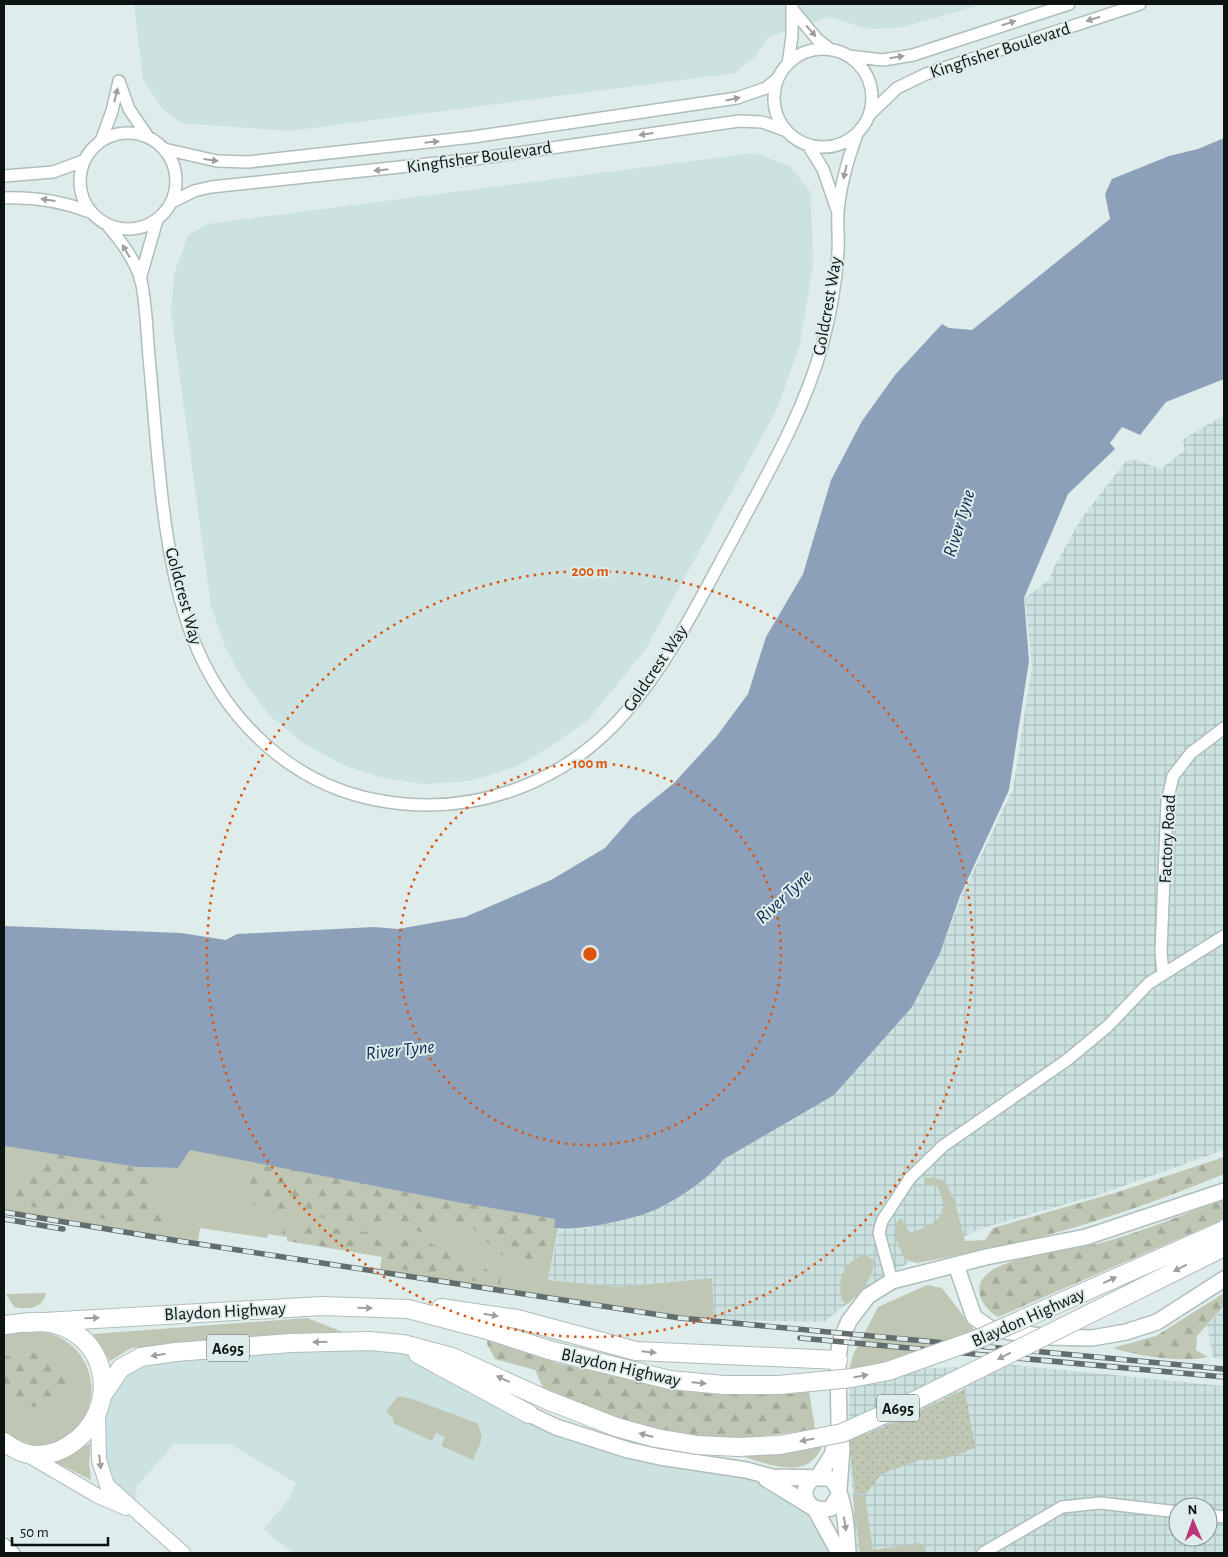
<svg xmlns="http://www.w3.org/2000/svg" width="1228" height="1557" font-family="'Alegreya Sans',sans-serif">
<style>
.built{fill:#cbe2e0}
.industrial{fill:url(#industrial-grid);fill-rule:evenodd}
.green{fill:#bfc7b4}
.forest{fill:url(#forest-firs)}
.garden{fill:url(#garden-dots)}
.water{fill:#8da0ba}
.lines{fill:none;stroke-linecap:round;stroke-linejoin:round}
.minor-casing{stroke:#afbdbb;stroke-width:14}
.tertiary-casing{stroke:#afbdbb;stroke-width:16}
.secondary-casing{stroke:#afbdbb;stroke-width:18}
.primary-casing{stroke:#afbdbb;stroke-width:20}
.minor{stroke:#fff;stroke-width:11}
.tertiary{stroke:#fff;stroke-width:14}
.secondary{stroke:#fff;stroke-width:15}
.primary{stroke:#fff;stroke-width:18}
.rail-casing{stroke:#646d6d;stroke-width:5.5}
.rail{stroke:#deeceb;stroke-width:4;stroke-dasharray:11;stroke-linecap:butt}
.primary-bridge-casing{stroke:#afbdbb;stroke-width:20;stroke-linecap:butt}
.primary-bridge{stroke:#fff;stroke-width:18}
.oneway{fill:#9ea0a0}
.ring{fill:none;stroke:#dd550c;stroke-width:2.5;stroke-dasharray:2.5 5}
.labels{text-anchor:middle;stroke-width:4;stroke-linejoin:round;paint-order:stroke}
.shield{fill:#deeceb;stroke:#4c5353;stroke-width:1}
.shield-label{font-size:16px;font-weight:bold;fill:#0d1212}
.street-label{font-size:18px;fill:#0d1212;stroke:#deeceb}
.water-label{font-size:19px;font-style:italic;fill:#0d294c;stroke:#deeceb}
.centre{fill:#dd550c;stroke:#deeceb;stroke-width:2.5}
.ring-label{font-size:15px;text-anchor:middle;font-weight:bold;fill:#dd550c;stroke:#deeceb;stroke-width:4;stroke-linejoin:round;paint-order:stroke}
</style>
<defs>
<pattern id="industrial-grid" width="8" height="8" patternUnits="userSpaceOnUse" patternTransform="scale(1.25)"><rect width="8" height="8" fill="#cbe2e0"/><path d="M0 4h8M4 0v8" fill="none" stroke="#adc1bf"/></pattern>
<pattern id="forest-firs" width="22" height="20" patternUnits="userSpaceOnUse" patternTransform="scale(1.25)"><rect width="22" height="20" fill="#bfc7b4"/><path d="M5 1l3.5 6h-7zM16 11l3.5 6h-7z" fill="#a3aa9a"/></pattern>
<pattern id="garden-dots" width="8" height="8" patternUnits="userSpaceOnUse" patternTransform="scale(1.25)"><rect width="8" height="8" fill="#bfc7b4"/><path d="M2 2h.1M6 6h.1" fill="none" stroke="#a3aa9a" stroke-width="1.8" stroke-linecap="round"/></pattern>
</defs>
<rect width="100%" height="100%" fill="#deeceb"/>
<path class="built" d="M134 4H984L903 27 869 29 830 17 768 37 756 56 735 73 289 131 182 123 163 109 143 80Z
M754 153 790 166 811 193 813 265 800 344 777 409 645 650 589 719 557 742 518 766 470 781 424 784 380 777 346 766 304 744 270 716 246 685 225 647 211 606 171 312 174 274 188 235 208 224Z
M403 1344 556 1427 746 1470 798 1499 839 1553H293L263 1529 290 1498 296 1483 230 1444H174L137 1486 134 1511 102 1475 104 1393 130 1362Z"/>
<path class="industrial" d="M1224 415V1150L1098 1195 982 1228 882 1276 824 1322 714 1320 711 1278 619 1287 548 1280 559 1230 588 1228 724 1159 912 1007 940 953 962 895 1013 789 1032 666 1025 598 1050 579 1053 569 1081 519 1126 461 1133 459 1161 469 1185 450 1182 440Z
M1224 1308V1359L1213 1358 1207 1325Z
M1014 1365 1224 1386V1553H857L848 1440 850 1371ZM1178 1507H1208V1537H1178Z"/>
<path class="green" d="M4 1146 137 1167 178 1168 190 1149 457 1202 556 1219 558 1229 548 1280 619 1287 712 1278 714 1320 434 1279 380 1269 382 1257 287 1241V1237L268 1234 267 1238 200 1228 198 1242 4 1210Z
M932 1177 945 1181 955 1202 965 1241 985 1240 990 1249 917 1263 905 1259 895 1238 897 1222 901 1218 910 1233C936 1224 952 1216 937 1186H925L924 1179Z
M864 1254 874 1260C873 1280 862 1290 848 1304L842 1301C837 1278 842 1264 864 1254Z
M927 1285 942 1288 974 1330 903 1358 849 1370 853 1355 878 1307Z
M46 1293C43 1309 27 1310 14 1307L6 1294Z
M307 1318 343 1332 131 1348 110 1361 93 1334Z
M4 1331C15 1331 27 1329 38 1331 98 1339 110 1413 61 1440 56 1443 49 1447 43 1447 30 1447 16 1438 4 1432Z
M398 1396 412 1399 477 1423C486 1438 479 1446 473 1460L441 1446 445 1437 436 1433 432 1441 393 1423 394 1420 386 1411Z
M91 1443 89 1463 91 1480 55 1462Z
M822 1446C808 1483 765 1463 738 1455L777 1453Z
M853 1496H865L873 1550 919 1543 923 1545 926 1553H860Z"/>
<path class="forest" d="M45 1152 137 1167 147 1178 152 1196 178 1217 177 1224 146 1226 4 1202V1188C28 1191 29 1162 45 1152Z
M1224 1157V1174C1149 1205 1070 1232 990 1249L985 1240 993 1228 1121 1191Z
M257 1162 457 1202 548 1217C552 1225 548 1254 543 1261 538 1267 531 1268 524 1270L501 1254 472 1228 440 1225 427 1234 390 1223 336 1220 256 1206 246 1194Z
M1224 1200V1219L998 1317C984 1309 970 1289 987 1274 1009 1255 1071 1250 1101 1243 1142 1232 1183 1214 1224 1200Z
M302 1224 421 1239 481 1266 501 1279 500 1285 382 1266 383 1256 287 1241V1237L282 1236 283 1230Z
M1224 1293V1306L1197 1336 1196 1350 1208 1357C1183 1363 1137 1356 1113 1348L1156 1336Z
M488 1337 557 1363 657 1385 699 1391 762 1394 809 1391 815 1429C789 1433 762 1437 735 1438 668 1439 605 1414 544 1390L535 1370 495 1359 487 1344Z
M18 1352C38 1350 69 1362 68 1387 58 1414 23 1411 4 1394V1357Z"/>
<path class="garden" d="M965 1389 975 1448 943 1459 919 1460 881 1474 867 1493 855 1494 849 1441 905 1418Z"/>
<path class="water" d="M1224 138V379L1166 402 1140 435 1122 427 1110 443 1115 449 1068 494 1024 598 1029 661 1009 790 960 896 940 953 912 1007 834 1095 724 1159C708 1179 684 1195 661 1207 645 1217 571 1234 554 1227L555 1219 457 1202 190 1150 178 1168 137 1167 4 1146V926L181 933 226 940 237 934 374 927 398 929 465 917 551 880 605 848 632 817 674 783 716 737 748 694 766 637 803 574 831 480 862 421 895 375 942 324 949 328 972 330 1110 219 1105 194 1112 179 1169 156 1198 149Z"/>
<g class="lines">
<g class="minor-casing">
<path id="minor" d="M793 10 817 39 831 50
M774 98a49 49 0 1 1 98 0a49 49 0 1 1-98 0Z
M849 56 883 60 913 55 1069 4
M788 64 792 36V4
M871 113 897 88 926 74 1140 4
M80 181a48 48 0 1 1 96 0a48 48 0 1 1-96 0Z
M101 141 112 111 119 81 129 109 148 137
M808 145 823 169 837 210
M164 149 217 161 248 162 473 137 737 98 766 88 777 79
M4 176 53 172 83 161
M4 198C34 197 61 201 90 212
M172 202 194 191 211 187 475 159 739 121 762 122 787 131
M108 226C121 241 135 260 141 280 147 307 147 341 150 368 158 453 162 557 192 636 224 720 292 786 382 801 475 817 565 783 626 712 671 660 702 595 735 535 767 474 803 414 822 346 830 316 836 283 838 252 839 238 837 225 838 212 840 185 848 159 857 134
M140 279 157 220
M1163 974 1161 952 1167 802 1173 776 1191 753 1224 728
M892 1281 879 1233 882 1221 910 1178 943 1146 1067 1060 1108 1026 1149 983 1224 936
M1208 1515 1224 1517
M4 1544 14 1553
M983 1553 1062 1507 1100 1503 1178 1512"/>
</g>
<g class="tertiary-casing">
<path id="tertiary" d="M98 1413 99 1460 107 1485 183 1553
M26 1454 98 1496 126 1508"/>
</g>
<g class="secondary-casing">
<path id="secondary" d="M956 1265 974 1317 991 1329 1047 1337 1092 1338 1126 1332 1157 1322 1224 1279
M529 1414 556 1427 628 1450 660 1457 746 1470 772 1477 829 1478C845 1488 847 1534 848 1553
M818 1477 832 1455 837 1436
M814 1478C795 1491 809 1516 831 1508L839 1495
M766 1479 812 1507
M839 1490 842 1448 839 1424 838 1360 840 1342 849 1321 868 1296 892 1281 986 1257 1086 1237 1224 1191
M815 1509 839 1553"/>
</g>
<g class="primary-casing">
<path id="primary" d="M441 1308 517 1319 636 1351 838 1360
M26 1323 322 1306 408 1309 484 1329 549 1350
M4 1325C16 1324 29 1321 42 1322 110 1328 124 1411 68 1446 55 1454 39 1457 24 1453 17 1451 10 1446 4 1442
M418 1354 529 1414
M104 1393 121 1368 141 1357 176 1352 291 1343 369 1341 403 1344 452 1357 547 1400"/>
</g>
<use href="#minor" class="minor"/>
<use href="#tertiary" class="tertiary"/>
<use href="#secondary" class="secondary"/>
<use href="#primary" class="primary"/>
<g class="rail-casing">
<path id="rail" d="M4 1212 179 1241 680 1318 1224 1369
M4 1219 63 1229
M800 1338 1224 1377"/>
</g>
<use href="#rail" class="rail"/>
<g class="primary-bridge-casing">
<path id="primary-bridge" d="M549 1350 670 1380 724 1385H779L852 1378 888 1371 978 1339 1224 1230
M547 1400 616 1427 656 1438 697 1445 738 1447 780 1445 842 1433 914 1401 1224 1247"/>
</g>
<use href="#primary-bridge" class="primary-bridge"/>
</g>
<defs><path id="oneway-solid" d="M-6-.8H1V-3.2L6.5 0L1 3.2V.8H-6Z" transform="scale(1.25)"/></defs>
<g class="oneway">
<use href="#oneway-solid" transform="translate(1093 19) rotate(162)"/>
<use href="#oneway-solid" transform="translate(1009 23) rotate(-18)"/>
<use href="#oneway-solid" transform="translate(811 31) rotate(49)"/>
<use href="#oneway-solid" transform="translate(897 57) rotate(-9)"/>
<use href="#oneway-solid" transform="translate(116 95) rotate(-77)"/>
<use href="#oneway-solid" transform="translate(733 99) rotate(-12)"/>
<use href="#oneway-solid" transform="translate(646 134) rotate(172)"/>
<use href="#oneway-solid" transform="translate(432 142) rotate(-6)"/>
<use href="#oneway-solid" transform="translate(211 160) rotate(8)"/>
<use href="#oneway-solid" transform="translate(381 170) rotate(174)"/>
<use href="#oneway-solid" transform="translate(845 172) rotate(103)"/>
<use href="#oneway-solid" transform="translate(48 200) rotate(-172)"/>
<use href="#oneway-solid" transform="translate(126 251) rotate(-120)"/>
<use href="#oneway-solid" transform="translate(1180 1268) rotate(153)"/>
<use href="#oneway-solid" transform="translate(1110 1280) rotate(-24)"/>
<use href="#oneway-solid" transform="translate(365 1308) rotate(2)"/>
<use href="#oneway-solid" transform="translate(491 1315) rotate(9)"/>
<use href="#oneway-solid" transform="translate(92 1318) rotate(-2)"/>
<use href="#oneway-solid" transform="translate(320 1342) rotate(179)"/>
<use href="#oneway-solid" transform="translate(649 1352) rotate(6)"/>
<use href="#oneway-solid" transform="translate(158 1355) rotate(171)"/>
<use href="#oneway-solid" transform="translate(1004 1356) rotate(153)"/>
<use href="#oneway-solid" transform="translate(861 1376) rotate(-11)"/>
<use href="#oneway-solid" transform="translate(503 1379) rotate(-155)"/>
<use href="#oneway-solid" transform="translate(699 1383) rotate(5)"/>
<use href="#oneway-solid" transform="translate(646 1435) rotate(-165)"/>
<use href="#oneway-solid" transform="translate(807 1440) rotate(169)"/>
<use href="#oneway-solid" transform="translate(100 1462) rotate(83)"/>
<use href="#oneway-solid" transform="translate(845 1524) rotate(80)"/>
</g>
<g class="ring">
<circle cx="590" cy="954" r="191"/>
<circle cx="590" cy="954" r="383"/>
</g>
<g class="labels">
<g class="shield">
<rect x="207" y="1334.5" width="42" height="27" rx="4"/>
<rect x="877" y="1394.5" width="42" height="27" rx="4"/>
</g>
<g class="shield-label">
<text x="228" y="1354">A695</text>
<text x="898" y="1414">A695</text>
</g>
<g class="street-label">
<text transform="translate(1000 50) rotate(-18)" y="6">Kingfisher Boulevard</text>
<text transform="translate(479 157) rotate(-8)" y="6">Kingfisher Boulevard</text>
<text transform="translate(827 306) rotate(-80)" y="6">Goldcrest Way</text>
<text transform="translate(184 596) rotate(75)" y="6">Goldcrest Way</text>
<text transform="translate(655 668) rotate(-56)" y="6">Goldcrest Way</text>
<text transform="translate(1167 839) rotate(-87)" y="6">Factory Road</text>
<text transform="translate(225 1311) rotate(-3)" y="6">Blaydon Highway</text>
<text transform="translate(1028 1317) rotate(-24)" y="6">Blaydon Highway</text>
<text transform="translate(621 1367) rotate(13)" y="6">Blaydon Highway</text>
</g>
<g class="water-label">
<text transform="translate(958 523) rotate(-73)" y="7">River Tyne</text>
<text transform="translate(783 896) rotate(-43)" y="7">River Tyne</text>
<text transform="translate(400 1049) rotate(-6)" y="7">River Tyne</text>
</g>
</g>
<circle cx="590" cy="954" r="8" class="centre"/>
<g class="ring-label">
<text x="590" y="576">200 m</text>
<text x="590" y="768">100 m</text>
</g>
<rect width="1228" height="1557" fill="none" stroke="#0d1212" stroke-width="10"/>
<g transform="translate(1193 1522) rotate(358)"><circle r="24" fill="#deeceb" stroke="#8a9594"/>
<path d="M0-4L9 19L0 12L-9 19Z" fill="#bb3577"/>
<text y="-8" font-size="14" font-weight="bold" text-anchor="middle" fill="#0d1212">N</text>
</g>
<path d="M12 1537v8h96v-8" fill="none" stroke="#0d1212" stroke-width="2.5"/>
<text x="20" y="1537" font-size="15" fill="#0d1212" stroke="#deeceb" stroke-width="4" paint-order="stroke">50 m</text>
</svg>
